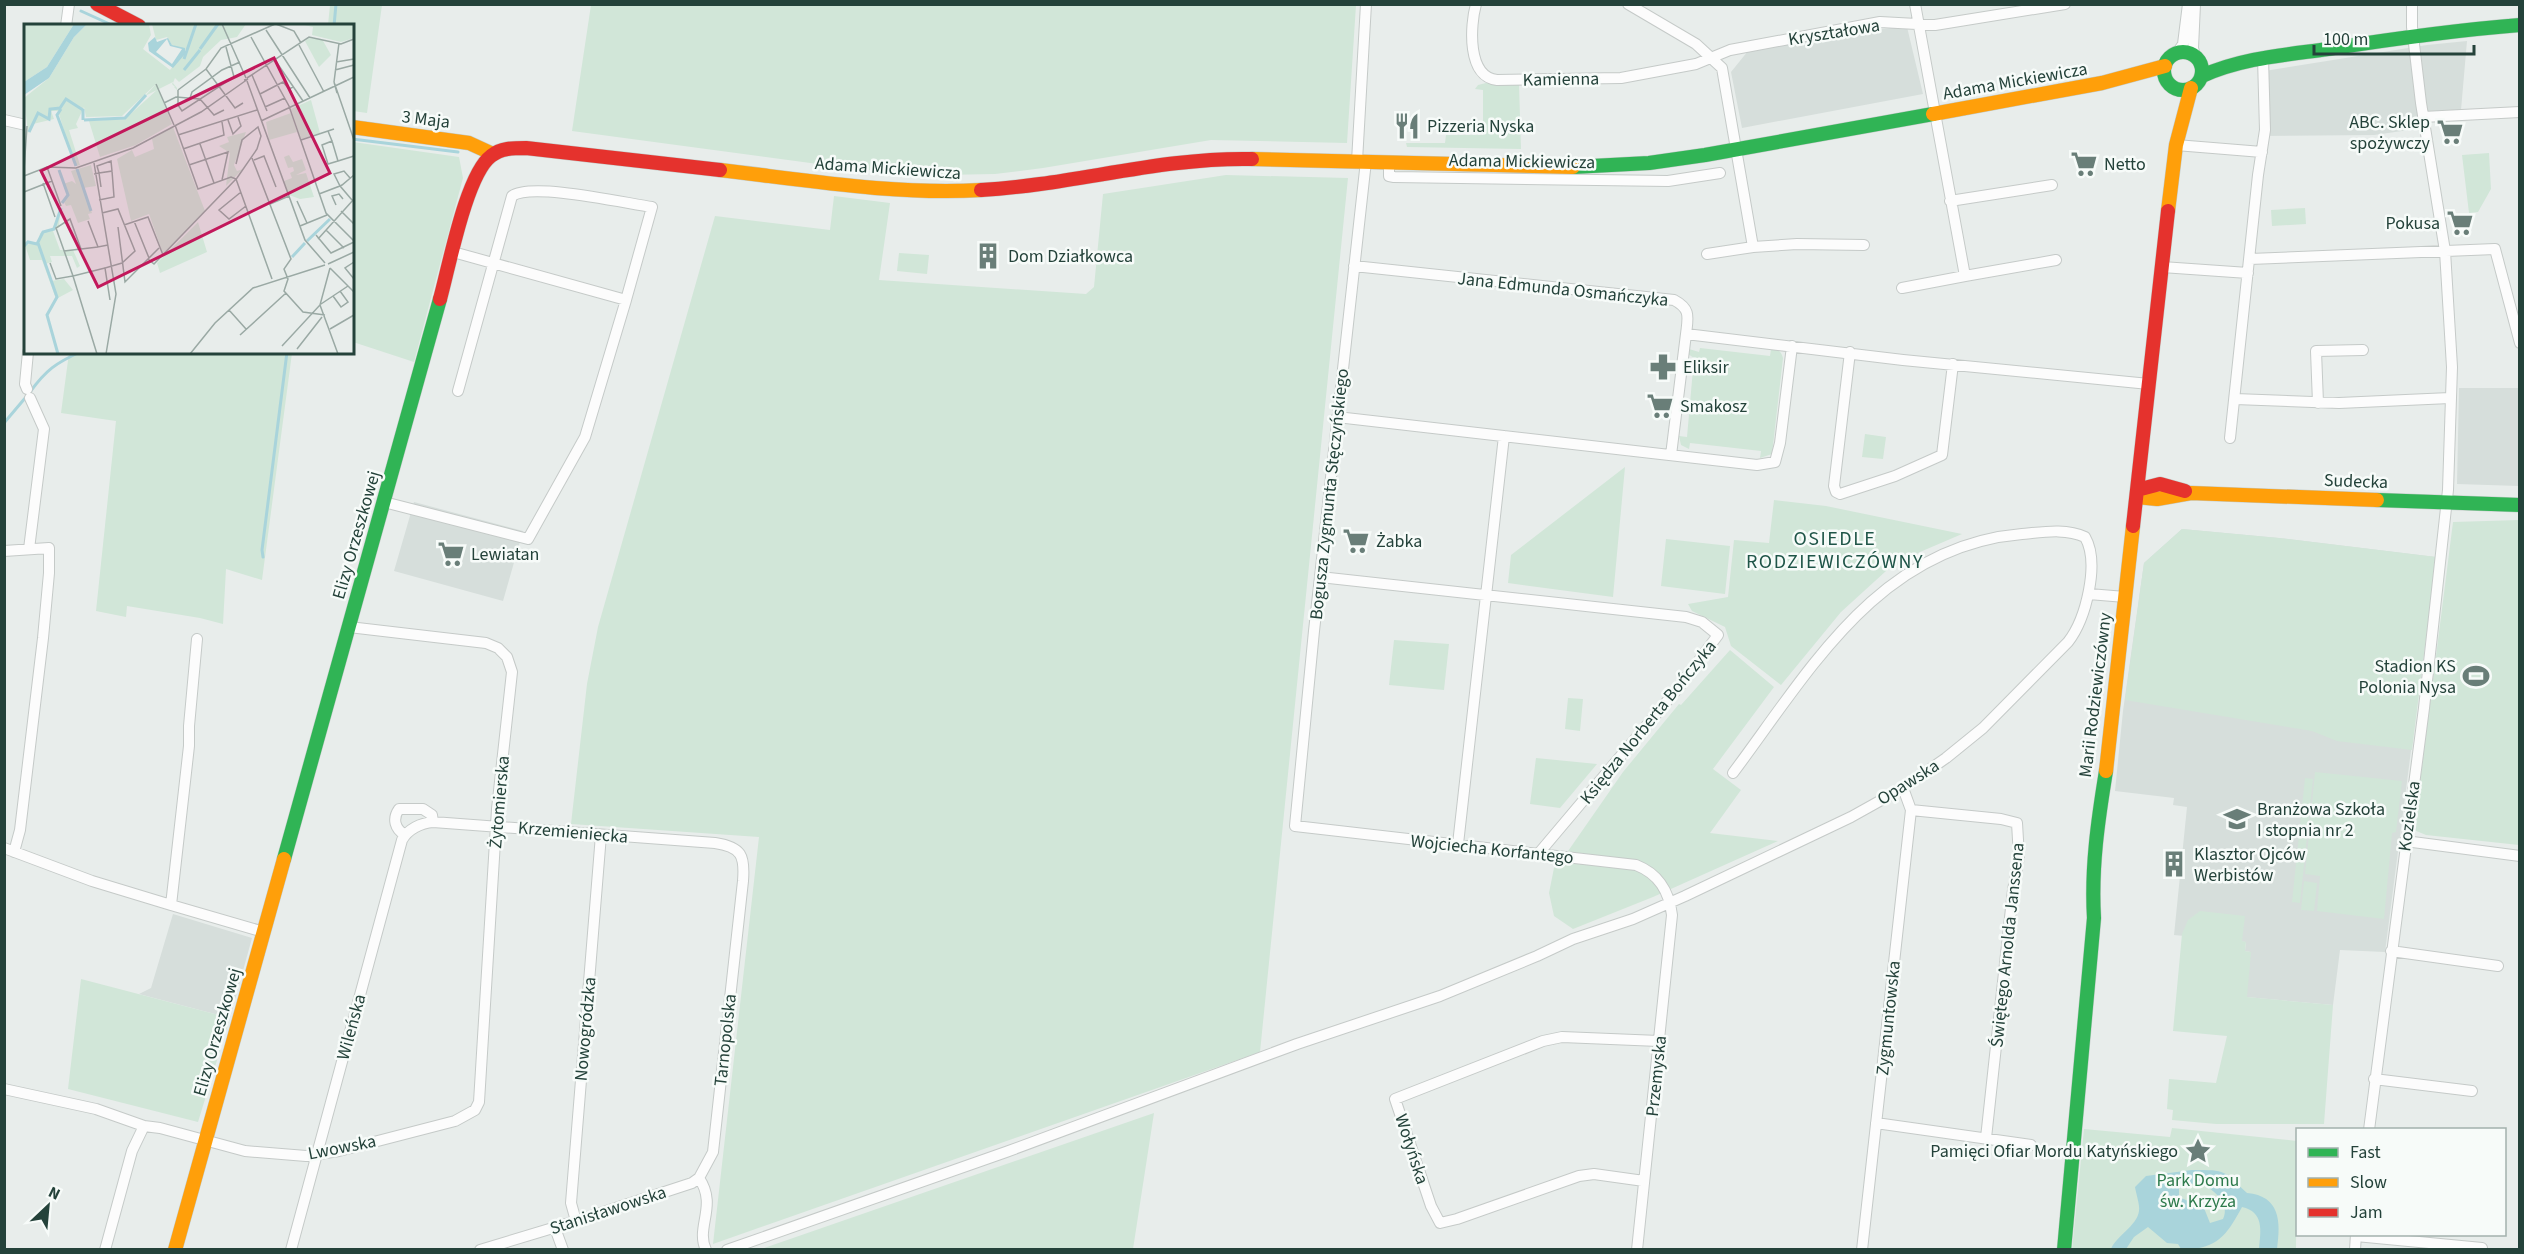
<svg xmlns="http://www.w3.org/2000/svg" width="2524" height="1254" font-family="'Source Sans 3',sans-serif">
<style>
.built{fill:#d6dedb}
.green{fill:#d1e6d8}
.water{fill:#a9d4db;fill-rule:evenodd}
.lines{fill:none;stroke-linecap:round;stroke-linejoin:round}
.stream{stroke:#a9d4db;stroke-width:3}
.street-casing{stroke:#c5cac8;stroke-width:12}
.fast-casing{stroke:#c3cbc8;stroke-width:15}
.slow-casing{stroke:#c3cbc8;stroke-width:15}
.jam-casing{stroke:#c3cbc8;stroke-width:15}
.street{stroke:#fcfcfc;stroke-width:10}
.fast{stroke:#30b455;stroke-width:14}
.slow{stroke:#ff9f0a;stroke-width:14}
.jam{stroke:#e5322d;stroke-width:14}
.labels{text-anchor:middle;stroke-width:5;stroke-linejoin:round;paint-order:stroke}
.street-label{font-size:18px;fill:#24423a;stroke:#f7fbf9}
.poi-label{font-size:18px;fill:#24423a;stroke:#f7fbf9;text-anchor:start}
.park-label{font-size:18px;fill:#2d7a4b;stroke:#f7fbf9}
.neighbourhood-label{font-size:20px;letter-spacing:1.5px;fill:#1f5548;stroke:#f7fbf9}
.inset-river{fill:none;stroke:#a9d4db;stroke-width:3}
.inset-road{fill:none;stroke:#9aa9a4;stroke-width:1.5}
.view{fill:#c2185b;fill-opacity:0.15;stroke:#c2185b;stroke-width:3}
.inset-edge{fill:none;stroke:#24423a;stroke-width:3}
</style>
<rect width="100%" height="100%" fill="#e8edeb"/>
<path class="built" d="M1907 27 1923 94 1742 128 1731 72 1748 51 1870 30Z
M2467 41 2461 110 2432 112 2430 127 2374 135 2260 136 2258 72 2427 45Z
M2459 388H2519V486L2457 484Z
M414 502 523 531 503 601 394 571Z
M2182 529 2279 538 2436 557 2385 952 2340 950 2333 1005 2246 997 2250 952 2245 951 2246 942 2174 935 2187 807 2173 805 2174 798 2115 791 2123 711 2144 563Z
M173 914 252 938 230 1018 139 994 151 988Z"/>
<path class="green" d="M330 5H382L367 113 353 111 352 26 328 25Z
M591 5H1356L1347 143 1211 140 1043 168 995 174 943 175 855 169 572 131Z
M1486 83 1519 84 1521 149 1407 147 1406 143H1445L1446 135H1483V90L1475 89 1478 85Z
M353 142 459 157 463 178 414 362 353 342Z
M2489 153 2491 189 2478 212 2469 213 2462 155Z
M1226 175 1348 178 1260 1052 713 1244 759 837 571 824 587 684 598 627 715 216 830 230 834 196 890 203 879 280 1086 294 1094 287 1103 194Z
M2305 208 2306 224 2272 226 2271 210Z
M899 253 929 255 927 274 897 271Z
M1700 348 1770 356 1771 349C1778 349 1781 351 1783 358L1772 454 1760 458 1761 451 1690 443 1689 449 1681 445 1679 436 1687 437 1694 358 1688 354 1689 349 1699 352Z
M69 353H292L262 580 226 569 223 624 200 618 127 606 126 617 96 611 116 421 61 413Z
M1865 434 1886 437 1883 459 1862 457Z
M1625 467 1613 597 1508 583 1511 555Z
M1774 500 1826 506 1962 534 1920 552 1886 571 1841 612 1781 685 1731 646 1725 627 1692 611 1688 604 1728 597 1734 540 1769 543Z
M2519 520V845L2426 835 2414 830 2453 522Z
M2182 529 2279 538 2436 557 2412 750 2337 741 2312 731 2125 700 2144 563Z
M1666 539 1730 546 1725 594 1661 586Z
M1394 640 1449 644 1444 690 1389 685Z
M1730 650 1774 687 1713 769 1741 790 1710 833 1778 841 1653 897 1573 929 1554 916 1549 893 1554 868 1566 854 1623 772 1679 704 1681 705Z
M1568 698 1583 699 1580 731 1565 729Z
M1536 758 1597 764 1560 808 1530 804Z
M2315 772 2402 781 2396 832 2392 833 2384 919 2317 911 2320 876 2305 874Z
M2305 778 2313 779 2300 903 2292 902Z
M2304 881 2317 883 2314 911 2301 910Z
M2200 911 2245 916 2242 941 2246 942 2245 951 2251 952 2247 997 2333 1005 2324 1124H2216L2172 1120 2173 1110 2167 1109 2169 1079 2216 1083 2227 1036 2173 1031 2182 934 2188 920Z
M81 979 230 1018 198 1122 68 1089Z
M1154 1113 1133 1249H761Z
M2172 1128 2297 1141 2296 1249 2072 1250 2084 1129 2170 1137Z"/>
<path class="water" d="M2192 1170C2228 1170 2222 1170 2247 1193 2280 1196 2281 1221 2277 1249H2259C2261 1230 2264 1212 2242 1207 2226 1237 2216 1250 2181 1249L2178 1244 2167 1243 2148 1227 2134 1237 2126 1249H2111C2116 1236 2137 1226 2139 1211 2140 1205 2136 1194 2135 1187L2146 1176ZM2197 1183C2213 1187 2231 1204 2223 1219L2210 1223 2204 1208 2179 1197V1186Z"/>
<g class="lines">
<path class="stream" d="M81 11 114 26
M334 26 336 4
M352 139 458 152
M30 392C46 370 56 363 80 352
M4 423 26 397
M263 557 262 550 287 352"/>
<g class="street-casing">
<path id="street" d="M1476 4C1470 26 1467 77 1497 80L1621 78 1696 64 1730 50 1880 22 1935 25 2065 4
M1628 4 1696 44 1722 68 1753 247 1797 244 1864 245
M1915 4 1965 276 2056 260
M2195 4 2193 48 2195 56
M66 26 69 4
M2177 53 2183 44 2188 4
M2423 117 2520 112
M4 120 26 125
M2176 145 2262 152
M1357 161 1366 4
M1366 161 1314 631 1295 826 1636 865C1659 874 1669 891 1672 915L1637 1250
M1389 162V176L1394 177 1668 181 1720 173
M1950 201 2052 185
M453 252 626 300 652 207C624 203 532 182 512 196L458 391
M1707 254 1753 247
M2250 259 2495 249 2520 343
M1354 266 1674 300C1691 309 1688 317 1686 334L1903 360 2149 384
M2162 267 2248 273
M1902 288 1965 276
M1850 352 1834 486 1836 492 1840 494 1895 476 1942 455 1953 364
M27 389 25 384 28 352
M2235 399 2339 403 2450 398
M2318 403 2316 351 2363 350
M1337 417 1757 465 1775 462 1780 443 1792 346
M2230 438 2258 175 2265 130 2263 58
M1671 455 1686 334
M384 502 528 539 585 437 626 300
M29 549 44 429 30 398
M4 551 49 548V573L43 638 20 830 14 852
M1320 577 1686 617 1702 622 1718 635 1679 687 1539 853
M2089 594 2125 597
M197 639 189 726V746L171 905 264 932
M1911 810 2001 819 2017 823 2019 857 2013 890 1986 1138
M405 835C395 829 392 819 399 809H423L432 815 433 822
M2405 841 2520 856
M1458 844 1504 436
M4 848 92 881 171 905
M2391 951 2498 966
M2374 1079 2472 1091
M4 1089 96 1109 144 1126
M1876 1123 2031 1145
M2369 1130 2424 708 2448 490 2452 367 2445 251 2421 103 2412 27V4
M1644 1181 1594 1174 1579 1176 1457 1219 1440 1223 1431 1206 1395 1099 1543 1041 1562 1037 1659 1041
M576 1221 571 1203 601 835
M555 1228 563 1250
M2356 1236 2482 1248
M105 1250 132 1151 144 1126 160 1128 245 1151 306 1156 339 1151 455 1121 475 1110 479 1102 497 809 512 672 507 657 498 648 486 643 349 627
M291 1250 402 840C408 829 421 823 433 822L715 843C742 847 745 856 743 881L713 1152 699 1178C718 1206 695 1227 706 1250
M480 1250 576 1221 692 1183 699 1178
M727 1250 1006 1152 1297 1044 1440 996 1537 956 1573 939 1633 919 1685 896 1851 817 1903 788 1946 758 1983 728 2068 642C2086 619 2100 563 2085 537 2066 528 2043 532 2022 534 1879 546 1810 670 1733 773
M1862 1250 1911 810 1903 788
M2355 1250 2356 1234"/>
</g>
<g class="fast-casing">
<path id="fast" d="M2164 71a19 19 0 1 1 38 0a19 19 0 1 1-38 0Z
M2202 76C2242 58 2285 55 2328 49 2392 39 2456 30 2520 25
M1573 167 1649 163 1705 155 1933 114
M2377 500 2520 505
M284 859 440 299
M2064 1250 2094 918C2091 868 2098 820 2106 771"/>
</g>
<g class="slow-casing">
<path id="slow" d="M1933 114 2102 83 2165 66
M352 127 469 143 493 154
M1252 159 1573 167
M720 170C806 180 895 195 981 190
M2168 211 2176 145 2191 88
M2137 497 2157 499 2191 493 2377 500
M2106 771 2133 526
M175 1250 284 859"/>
</g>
<g class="jam-casing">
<path id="jam" d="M97 4 139 26
M981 190C1072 185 1161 157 1252 159
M440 299C449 267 466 175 491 156 501 148 513 148 526 148L720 170
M2137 490 2160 484 2185 491
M2133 526 2168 211"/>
</g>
<use href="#street" class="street"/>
<use href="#fast" class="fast"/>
<use href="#slow" class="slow"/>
<use href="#jam" class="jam"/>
</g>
<defs>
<g id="restaurant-bare" transform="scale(2.07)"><path d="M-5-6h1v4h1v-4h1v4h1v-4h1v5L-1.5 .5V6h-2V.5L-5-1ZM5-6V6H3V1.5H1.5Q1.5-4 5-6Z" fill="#697e78" stroke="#f7fbf9" stroke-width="2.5" paint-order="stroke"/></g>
<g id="supermarket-bare" transform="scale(2.07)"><path d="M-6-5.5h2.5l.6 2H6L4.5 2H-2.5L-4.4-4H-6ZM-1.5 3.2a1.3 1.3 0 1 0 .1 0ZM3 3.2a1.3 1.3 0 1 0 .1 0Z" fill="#697e78" stroke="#f7fbf9" stroke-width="2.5" paint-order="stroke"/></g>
<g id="building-bare" transform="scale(2.07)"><path d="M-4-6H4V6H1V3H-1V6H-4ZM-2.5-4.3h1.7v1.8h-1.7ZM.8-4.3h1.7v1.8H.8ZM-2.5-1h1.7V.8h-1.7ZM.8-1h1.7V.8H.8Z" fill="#697e78" stroke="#f7fbf9" stroke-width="2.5" paint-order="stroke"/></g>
<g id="pharmacy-bare" transform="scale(2.07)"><path d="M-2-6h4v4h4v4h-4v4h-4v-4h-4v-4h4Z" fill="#697e78" stroke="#f7fbf9" stroke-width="2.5" paint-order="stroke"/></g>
<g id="stadium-bare" transform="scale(2.07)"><path d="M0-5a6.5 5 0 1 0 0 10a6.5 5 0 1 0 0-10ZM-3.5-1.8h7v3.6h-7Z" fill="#697e78" stroke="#f7fbf9" stroke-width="2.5" paint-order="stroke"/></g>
<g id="school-bare" transform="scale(2.07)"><path d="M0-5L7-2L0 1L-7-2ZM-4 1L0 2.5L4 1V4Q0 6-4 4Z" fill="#697e78" stroke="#f7fbf9" stroke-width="2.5" paint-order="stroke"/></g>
<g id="sight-bare" transform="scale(2.07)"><path d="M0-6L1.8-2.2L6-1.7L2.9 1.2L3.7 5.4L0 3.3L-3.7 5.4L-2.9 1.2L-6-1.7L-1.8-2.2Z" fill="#697e78" stroke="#f7fbf9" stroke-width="2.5" paint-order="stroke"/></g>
</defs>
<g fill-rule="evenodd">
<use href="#restaurant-bare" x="1407" y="126"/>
<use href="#supermarket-bare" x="2450" y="132"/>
<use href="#supermarket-bare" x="2084" y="164"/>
<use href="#supermarket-bare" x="2460" y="223"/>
<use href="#building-bare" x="988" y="256"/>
<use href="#pharmacy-bare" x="1663" y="367"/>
<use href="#supermarket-bare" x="1660" y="406"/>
<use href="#supermarket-bare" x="1356" y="541"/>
<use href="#supermarket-bare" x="451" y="554"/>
<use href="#stadium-bare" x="2476" y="676"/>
<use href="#school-bare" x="2237" y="819"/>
<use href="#building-bare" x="2174" y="864"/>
<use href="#sight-bare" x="2198" y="1151"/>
</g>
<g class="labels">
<g class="street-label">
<text transform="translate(1834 32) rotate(-9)" y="6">Kryształowa</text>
<text transform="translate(1561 79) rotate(-1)" y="6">Kamienna</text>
<text transform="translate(2015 81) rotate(-10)" y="6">Adama Mickiewicza</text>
<text transform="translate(426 119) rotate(7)" y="6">3 Maja</text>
<text transform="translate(1522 161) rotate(1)" y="6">Adama Mickiewicza</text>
<text transform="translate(888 168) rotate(4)" y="6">Adama Mickiewicza</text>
<text transform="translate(1563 289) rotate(6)" y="6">Jana Edmunda Osmańczyka</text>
<text transform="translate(2356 481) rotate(2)" y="6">Sudecka</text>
<text transform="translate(1329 494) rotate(-84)" y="6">Bogusza Zygmunta Stęczyńskiego</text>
<text transform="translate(356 535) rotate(-74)" y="6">Elizy Orzeszkowej</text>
<text transform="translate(2095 695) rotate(-83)" y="6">Marii Rodziewiczówny</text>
<text transform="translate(1648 722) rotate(-51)" y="6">Księdza Norberta Bończyka</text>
<text transform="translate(1908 782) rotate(-32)" y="6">Opawska</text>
<text transform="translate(499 802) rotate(-85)" y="6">Żytomierska</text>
<text transform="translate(2409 816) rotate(-82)" y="6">Kozielska</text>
<text transform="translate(573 832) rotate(5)" y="6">Krzemieniecka</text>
<text transform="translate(1492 849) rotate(6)" y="6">Wojciecha Korfantego</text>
<text transform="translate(2007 945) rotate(-84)" y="6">Świętego Arnolda Janssena</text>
<text transform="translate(1888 1018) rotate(-84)" y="6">Zygmuntowska</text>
<text transform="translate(351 1027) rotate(-75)" y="6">Wileńska</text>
<text transform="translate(585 1029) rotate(-85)" y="6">Nowogródzka</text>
<text transform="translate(217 1032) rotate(-74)" y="6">Elizy Orzeszkowej</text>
<text transform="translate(725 1040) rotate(-84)" y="6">Tarnopolska</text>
<text transform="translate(1656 1076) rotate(-84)" y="6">Przemyska</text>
<text transform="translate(342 1147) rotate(-11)" y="6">Lwowska</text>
<text transform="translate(1412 1149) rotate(72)" y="6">Wołyńska</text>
<text transform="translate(608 1210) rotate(-18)" y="6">Stanisławowska</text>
</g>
<g class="poi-label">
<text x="2430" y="128" text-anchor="end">ABC. Sklep<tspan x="2430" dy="21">spożywczy</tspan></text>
<text x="1427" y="132">Pizzeria Nyska</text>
<text x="2104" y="170">Netto</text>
<text x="2440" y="229" text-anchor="end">Pokusa</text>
<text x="1008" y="262">Dom Działkowca</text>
<text x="1683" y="373">Eliksir</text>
<text x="1680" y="412">Smakosz</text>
<text x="1376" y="547">Żabka</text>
<text x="471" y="560">Lewiatan</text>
<text x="2456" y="672" text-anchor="end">Stadion KS<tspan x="2456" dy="21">Polonia Nysa</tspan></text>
<text x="2257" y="815">Branżowa Szkoła<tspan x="2257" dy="21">I stopnia nr 2</tspan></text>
<text x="2194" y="860">Klasztor Ojców<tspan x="2194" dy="21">Werbistów</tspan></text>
<text x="2178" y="1157" text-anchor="end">Pamięci Ofiar Mordu Katyńskiego</text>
</g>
<g class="park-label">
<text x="2198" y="1186">Park Domu<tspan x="2198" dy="21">św. Krzyża</tspan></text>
</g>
<g class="neighbourhood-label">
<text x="1835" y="545">OSIEDLE<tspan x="1835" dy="23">RODZIEWICZÓWNY</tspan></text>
</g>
</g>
<g transform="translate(24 24)">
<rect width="330" height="330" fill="#e8edeb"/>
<path d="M0 0H50L23 43 0 58ZM63 0H125L127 11 119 25 146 46 162 26 148 21 143 13 132 16 128 0H222L213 13 197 16 179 33 176 42 155 58 151 54 149 59 153 64V66L150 63H151L148 60 149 58 121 72 133 59 98 92 62 93 60 83 52 100 54 104 45 106 56 141 51 142 34 87H27L30 95 9 100 4 109 0 74 25 54 50 13ZM276 0H330V14L317 18 288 11 289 3ZM285 14 298 15 307 31 295 43 281 17ZM134 65 148 100 112 121 76 133 65 97 101 95ZM287 76 296 109 277 115 267 85ZM267 89 273 108 245 116 242 98ZM149 103 181 187 139 230 125 190 107 197 93 135 108 126 111 133 130 125 128 115ZM222 108 210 141 213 147 219 145 202 162 206 129 195 122 205 118 203 113ZM265 131 269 138 278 135 282 146 272 151 282 149 290 173 276 175 265 171 260 157 268 154 266 149 270 147 269 143 264 144 260 133ZM67 141 72 162 59 164 68 189 64 190 66 195 54 199 47 181 42 182 39 176 44 171 39 160 48 157 52 160 47 147ZM36 189 35 203 29 207 36 226H49L56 242 53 244 48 232H26L28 238 21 240 27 257 40 255 49 266 32 275 18 236H6L1 221 15 218 16 209 28 205ZM174 198 183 228 136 249 133 239Z" fill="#d1e6d8"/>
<path d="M50 0H63L50 13 25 54 0 71V58L23 43ZM131 13 133 18 144 14 148 21 161 24V30L149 44 125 27 124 19ZM143 15 146 22 158 25 148 40 132 28Z" fill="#a9d4db" fill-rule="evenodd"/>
<path class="inset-river" d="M176 25 194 0M160 35 172 0M160 46 176 26M37 85 33 91 52 142M60 96 101 94 122 71M5 108 14 89 25 95 26 85 36 84 42 75 59 86V96M53 145 67 187M35 146 44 171 38 179M283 217 306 195M14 219 33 273 23 291 34 330M0 222 4 218 13 220 19 208 30 205 37 184M268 233 281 219"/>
<path class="inset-road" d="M198 0 222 54M252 0 270 7 277 19M242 6 286 74M227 13 265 82 302 189 330 217M275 21 300 68M251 36 279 77M312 38 330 35M182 45 211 84 219 79M311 46 330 41M228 51 243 87M223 54 285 13 317 20 330 15M223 57 281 216 301 239M310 58 315 19M132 60 150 101M154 66 182 45 197 24 251 0M154 66V81L158 87 210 53 202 23M313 69 310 58 330 116M236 70 259 58 265 65 269 63M166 74 168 68 198 46 216 38M140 79 152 73 176 75 190 91 200 86M241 83 261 74M204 96 209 110 217 102 214 93M237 97 330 53M151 101 174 165 207 153 212 155M304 107 308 117 298 121 304 140 314 137M154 111 233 86M277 116 310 105M308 117 314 137 330 132M176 120 190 159M159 125 200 111 198 98M228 134 267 235 260 245 264 255 260 267 279 288 301 291M230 136 240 132 252 163M70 139 92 270 82 330M165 141 204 128 198 156M23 143 37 182M0 146 3 102M70 150 75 149 88 147 87 137 73 142 75 149 77 163M0 152 23 143 52 144 109 124 177 88 224 55 220 56M326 154 320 147 310 150 316 162 318 161 330 151M212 155 248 255M19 159 31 193M0 168 28 157M217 168 195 186 205 195 222 182M295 170 316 162 328 176M75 176 90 173 88 147M273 177 283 199M246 180 265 172M312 181 308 172 315 170 319 175M317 187 330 200M78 189 94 185 111 227 98 239 81 244 86 276M64 197 74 223 84 221M110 197 125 234M100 201 124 193 139 231M276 202 303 191M94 203 101 258 135 224M302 206 320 224M292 211 307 229 330 218M294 215 330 175M40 227 74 223M124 235 130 240 213 154 233 125 237 112 234 103 218 116 212 140M330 238 321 244 330 255M26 239 32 255 49 252 32 204 46 195 57 225M304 240 330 228M306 244 330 268M309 272 317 283 324 278 316 267M297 280 324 262M296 281 314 330M205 286 222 305M306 305 330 291M216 311 262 269M258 322 296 281 306 244M273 325 298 293M73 330 49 252 81 244M166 330 191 299 229 264 301 241"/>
<path class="view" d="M250 34 306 149 74 263 17 147Z"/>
<rect width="330" height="330" class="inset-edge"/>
</g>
<rect width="2524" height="1254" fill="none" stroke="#24423a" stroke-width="12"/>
<rect x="2296" y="1128" width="210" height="108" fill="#f7fbf9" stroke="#a3b1ad" stroke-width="1.5"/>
<rect x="2308" y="1148" width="30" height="9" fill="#30b455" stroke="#a3b1ad" stroke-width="1.5"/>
<text x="2350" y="1158" font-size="18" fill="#24423a">Fast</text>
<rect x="2308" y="1178" width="30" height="9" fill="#ff9f0a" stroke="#a3b1ad" stroke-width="1.5"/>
<text x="2350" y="1188" font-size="18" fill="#24423a">Slow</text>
<rect x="2308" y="1208" width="30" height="9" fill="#e5322d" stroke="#a3b1ad" stroke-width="1.5"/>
<text x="2350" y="1218" font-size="18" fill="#24423a">Jam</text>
<g transform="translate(48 1206) rotate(26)" stroke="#f7fbf9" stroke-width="4.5" paint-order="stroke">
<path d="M0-4.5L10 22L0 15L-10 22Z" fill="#24423a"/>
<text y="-9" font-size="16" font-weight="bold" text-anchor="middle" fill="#24423a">N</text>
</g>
<path d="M2314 45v9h160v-9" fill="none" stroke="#24423a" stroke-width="3"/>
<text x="2323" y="45" font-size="18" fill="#24423a" stroke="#f7fbf9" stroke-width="4.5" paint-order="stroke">100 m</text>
</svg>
